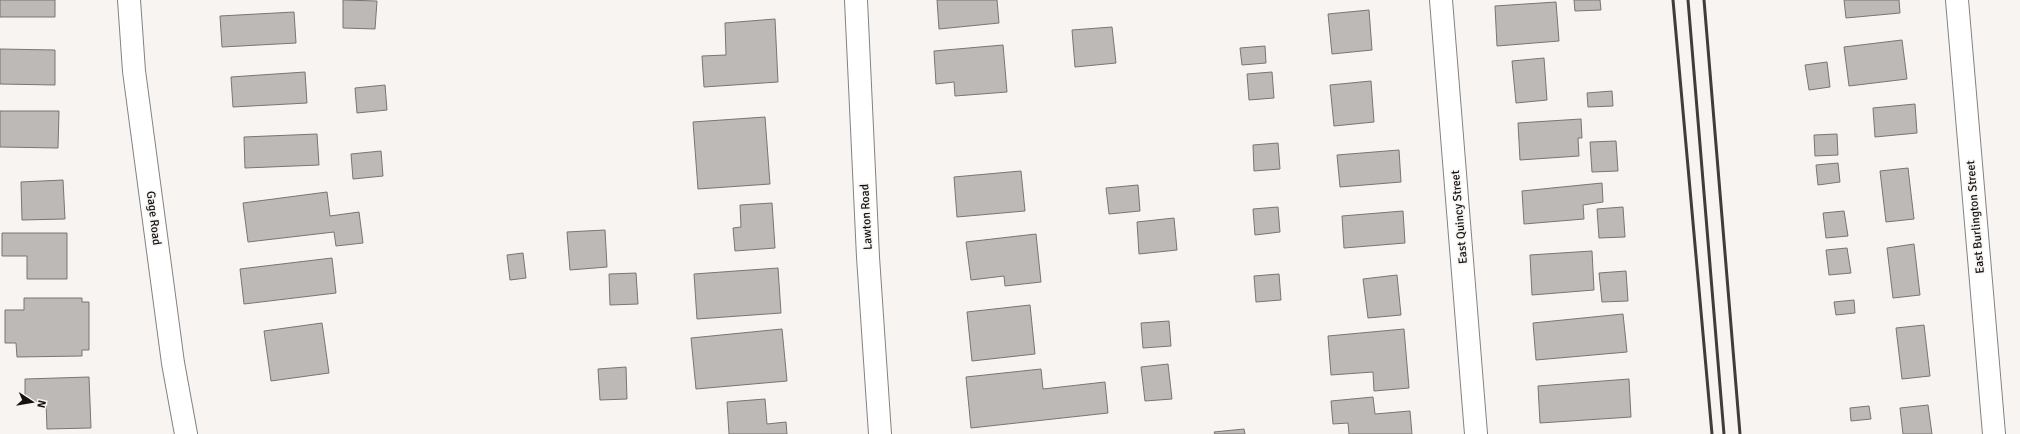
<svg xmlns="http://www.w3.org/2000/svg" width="2020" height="434" font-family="Signika,sans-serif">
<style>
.building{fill:#bcb9b7;stroke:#787573}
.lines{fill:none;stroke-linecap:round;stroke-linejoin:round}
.minor-casing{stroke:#848280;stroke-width:24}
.minor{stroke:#fff;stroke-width:22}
.rail{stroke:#3e3d3c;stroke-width:3}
.labels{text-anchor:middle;stroke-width:3;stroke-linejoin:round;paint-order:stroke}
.street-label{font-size:12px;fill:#131211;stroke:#f7f4f2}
</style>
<rect width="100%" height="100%" fill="#f7f4f2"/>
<path class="building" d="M0 0H55V17H0Z
M343 0 377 1 375 29 343 28Z
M937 0H997L999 23 939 29Z
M1574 0H1600L1601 10 1575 11Z
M1844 0H1899L1900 13 1846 18Z
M1556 2 1559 41 1497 46 1495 6Z
M1369 10 1372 50 1332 54 1328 14Z
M294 12 296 43 222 47 220 16Z
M775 19 778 82 704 87 702 56 726 55 725 23Z
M1112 27 1116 63 1075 67 1072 30Z
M1902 40 1907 79 1849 86 1844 47Z
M1003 45 1007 92 955 96 954 82 936 84 934 51Z
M1265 46 1266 63 1242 65 1240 48Z
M0 49 55 50V85L0 84Z
M1544 58 1547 100 1516 103 1512 61Z
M1827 62 1830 87 1809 90 1805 65Z
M305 72 307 103 233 107 231 77Z
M1272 72 1274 98 1249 100 1247 74Z
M1371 81 1374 122 1334 126 1330 85Z
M385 85 387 110 357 113 355 88Z
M1612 91 1613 106 1588 107 1587 93Z
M1915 104 1917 133 1875 137 1873 108Z
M0 111H59L58 148 0 147Z
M765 117 770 184 698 189 693 122Z
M1581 119 1582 138H1578L1579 156 1520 160 1518 123Z
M317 134 319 165 245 168 244 137Z
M1837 134 1838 155 1815 156 1814 135Z
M1616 141 1618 171 1592 172 1590 142Z
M1278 143 1280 169 1254 171 1253 145Z
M1399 150 1401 182 1340 187 1337 155Z
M381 151 383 176 353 179 351 154Z
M1838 163 1840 182 1818 185 1816 165Z
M1908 168 1914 219 1886 222 1880 171Z
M1021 171 1025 211 957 217 954 177Z
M63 180 65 219 22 220 21 182Z
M1602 183 1603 202 1583 205 1584 219 1524 224 1522 191Z
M1138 185 1140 211 1109 214 1106 188Z
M327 192 330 216 359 212 363 243 336 246 334 232 248 242 243 203Z
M772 203 775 248 735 251 733 228 741 227 740 205Z
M1278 207 1280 232 1255 235 1253 209Z
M1623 207 1625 237 1599 238 1597 209Z
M1403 211 1405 243 1344 248 1342 216Z
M1844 211 1848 236 1826 238 1823 213Z
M1174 218 1177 250 1139 254 1137 222Z
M605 230 607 267 570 270 567 232Z
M2 233H67V279H27V256H2Z
M1036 234 1041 282 1005 286 1004 276 971 280 966 242Z
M1914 244 1920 295 1893 298 1887 248Z
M1847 248 1851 273 1829 275 1826 250Z
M1592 251 1594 290 1532 295 1530 255Z
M523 253 526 278 510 280 507 255Z
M332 258 336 293 244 304 240 269Z
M778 268 781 313 697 319 694 274Z
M1626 271 1628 301 1602 302 1599 273Z
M636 273 638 304 610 305 609 274Z
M1279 274 1281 300 1256 302 1254 276Z
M1397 275 1401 315 1368 318 1363 279Z
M24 298H82V302H89V350H82V356L17 357 16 343H5V310H24Z
M1854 300 1855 313 1836 315 1834 302Z
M1030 305 1035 354 972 361 967 312Z
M1623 314 1627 352 1536 360 1533 323Z
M1169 321 1171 346 1143 348 1141 323Z
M322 323 329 373 271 381 264 331Z
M1924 325 1930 376 1902 379 1896 328Z
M782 329 787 381 696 389 691 338Z
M1404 329 1409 388 1374 391 1373 372 1331 375 1328 336Z
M1168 364 1172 399 1145 401 1141 367Z
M626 367 627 399 600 400 598 369Z
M1041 369 1043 389 1105 382 1108 413 971 428 966 377Z
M89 377 91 428 47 429 46 402H25V379Z
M1629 379 1631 417 1540 423 1538 386Z
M1373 397 1375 414 1410 411 1412 434H1349L1348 423 1333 424 1331 401Z
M765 399 767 424 786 422 787 434H729L727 402Z
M1928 405 1932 434H1903L1900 408Z
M1869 406 1871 419 1851 421 1850 408Z
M1244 429 1245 434H1215L1214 432Z"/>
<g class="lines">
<g class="minor-casing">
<path id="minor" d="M129 0 134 71 173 363 186 434
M856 0 868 257 880 434
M1441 0 1476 434
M1957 0 1994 434"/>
</g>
<use href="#minor" class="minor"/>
<path class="rail" d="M1673 0 1712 434
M1688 0 1724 434
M1704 0 1740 434"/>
</g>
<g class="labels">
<g class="street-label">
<text transform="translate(866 217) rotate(-93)" y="4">Lawton Road</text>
<text transform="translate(1459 217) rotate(-95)" y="4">East Quincy Street</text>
<text transform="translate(1975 217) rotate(-95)" y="4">East Burlington Street</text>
<text transform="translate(154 218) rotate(83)" y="4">Gage Road</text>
</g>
</g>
<g transform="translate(32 402) rotate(102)" stroke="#f7f4f2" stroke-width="3" paint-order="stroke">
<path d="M0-3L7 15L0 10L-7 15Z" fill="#131211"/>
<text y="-6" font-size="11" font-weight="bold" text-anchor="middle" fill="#131211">N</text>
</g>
</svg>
